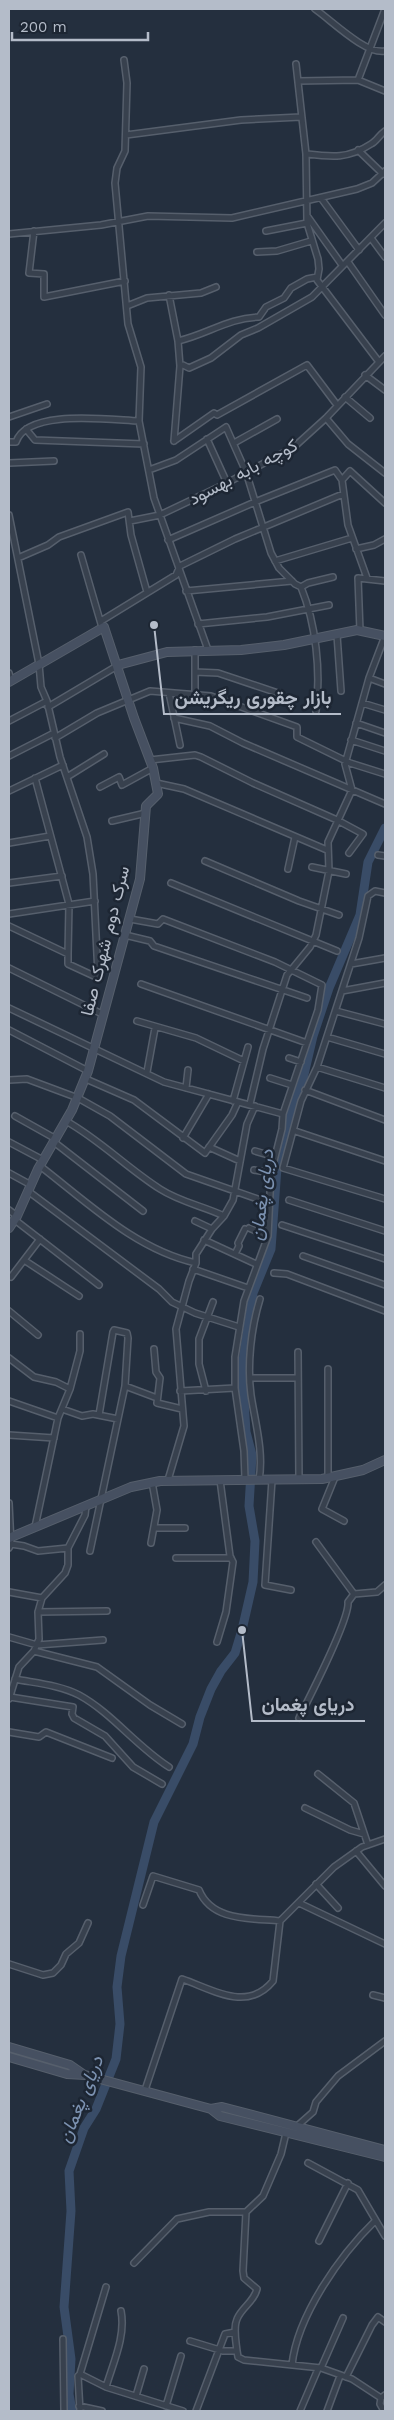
<svg xmlns="http://www.w3.org/2000/svg" width="394" height="2420" font-family="'Work Sans',Vazirmatn,sans-serif">
<style>
.lines{fill:none;stroke-linecap:round;stroke-linejoin:round}
.river{stroke:#394c67;stroke-width:9}
.street-casing{stroke:#565f6c;stroke-width:8}
.secondary-casing{stroke:#565f6c;stroke-width:10}
.street{stroke:#38414e;stroke-width:5}
.secondary{stroke:#465061;stroke-width:8}
.labels{text-anchor:middle;stroke-width:5;stroke-linejoin:round;paint-order:stroke}
.street-label{font-size:18px;fill:#b4bcc9;stroke:#1d2633}
.water-label{font-size:19px;font-style:italic;fill:#7c92b1;stroke:#1d2633}
.leader{fill:none;stroke:#b4bcc9;stroke-width:2}
.callout-dot{fill:#b4bcc9;stroke:#1d2633;stroke-width:2}
.callout-label{font-size:19px;text-anchor:middle;font-weight:bold;fill:#b4bcc9;stroke:#1d2633;stroke-width:5;stroke-linejoin:round;paint-order:stroke}
</style>
<rect width="100%" height="100%" fill="#242f3e"/>
<g class="lines">
<path class="river" d="M72 2411 69 2394 71 2359 64 2307 71 2211 69 2171 84 2128 96 2109 116 2059 120 2024 117 1987 121 1956 154 1822 193 1744 200 1717 211 1689 221 1671 235 1653 242 1630 253 1582 255 1541 249 1506 252 1455 246 1432 242 1368 253 1293 271 1249 277 1168 292 1107 302 1083 313 1036 329 988 360 915 368 862 385 828"/>
<g class="street-casing">
<path id="street" d="M315 9C331 20 366 55 385 51
M124 60 127 83 125 151 117 168 115 183 128 324 141 367 139 421 154 498 208 650
M296 64 306 154 307 223 318 259 319 269 317 280 379 362
M358 80 385 9
M298 81 358 80 385 91
M126 135 241 120 301 117
M358 150 383 174
M306 154C332 157 348 159 371 144 377 141 379 135 385 131
M321 198 359 250
M308 217 342 265
M34 231 29 273 44 274V297L125 281
M266 231 307 223
M9 234 101 225 148 216 232 218 357 189 372 183 385 171
M371 238 385 257
M257 252 277 251 311 241
M348 262 385 315
M169 295 178 341 180 366 174 441
M127 306 147 298 201 293 216 287
M178 341C208 334 228 318 259 317L266 307 284 298 291 288 307 279 317 277
M180 366 183 365 189 368 211 358 241 335 258 328 312 297 385 223
M365 375 385 390
M345 397 370 418
M9 417 47 404
M326 418 348 444 385 473
M26 429 35 440 144 444
M207 439 227 483
M174 441 214 413 217 415 307 365 337 405
M9 442H16C27 408 111 420 139 421
M234 443 277 419
M9 463 54 461
M149 470 176 460 226 427 246 472 271 553 279 568 295 584 301 587C316 624 321 671 316 711
M342 480 350 471 385 503
M9 515 39 664 41 687 47 701 60 757 87 837 93 874 98 975 94 976 68 964V954L9 926
M130 521 160 515 227 483 294 447 326 418 385 356
M168 540 255 502 335 470 342 480 348 525 367 578
M356 549 374 545 385 539
M81 555 101 624
M18 558 48 545 59 537 128 512 131 535 147 592
M275 561 352 538
M301 587 308 583 333 577
M186 591 292 581
M101 621 176 575 180 566 235 539 343 494
M198 624 267 617 329 605
M360 631 358 578 385 581
M337 635 341 691
M195 650V694
M195 672 218 673 281 694
M9 673 11 680
M369 678 385 684
M169 693 180 745
M362 703 385 710
M48 707 117 666
M174 718 210 726 243 743 385 804
M9 721 47 701
M356 723 385 733
M55 738 97 713 150 691 211 696 297 727V737L350 763 385 774
M351 740 385 751
M9 756 54 733
M150 760 195 755 201 757 253 783 337 820 363 834 349 853
M67 777 104 754
M35 778 69 904 68 954
M156 783 184 789 327 850
M100 787 119 777 122 785 153 768
M9 791 63 765
M112 821 146 813
M9 843 50 836
M378 855 385 856
M205 861 299 901 339 915
M312 867 346 874
M288 869 295 837
M9 883 62 876
M171 883 337 951
M385 893 375 891 368 896 359 938 317 1067 301 1101 283 1168 385 1199
M9 914 95 901
M130 919 158 924 163 919 275 962 322 985 318 1010 283 1114 282 1129 271 1173 268 1236
M125 935 150 941 154 946 307 998
M351 964 385 958
M9 968 102 1014
M141 984 307 1043
M342 991 385 983
M9 1008 164 1082 283 1114
M336 1011 385 1024
M137 1021 196 1038 244 1061
M9 1030 88 1071
M327 1037 385 1054
M289 1058 301 1062
M317 1067 385 1088
M147 1072 155 1028
M270 1078 292 1085
M86 1079 134 1100 205 1153 232 1115 238 1102
M9 1080 27 1079 78 1098 110 1116 186 1174 269 1203
M186 1088 188 1070
M305 1090 385 1120
M233 1101 248 1047
M250 1104 263 1049 287 975 310 947 316 935 329 871 328 842 352 790 345 764 369 678 385 636
M15 1116 56 1139
M66 1121C100 1140 127 1168 160 1189 180 1202 203 1206 224 1216
M295 1131 385 1161
M183 1138 209 1094
M9 1142 43 1160
M54 1142 143 1211
M209 1147 240 1161
M255 1151 275 1157
M40 1166C87 1202 136 1250 196 1263
M254 1170 271 1173
M9 1173 31 1185
M28 1191 159 1289 172 1302 195 1313 239 1327
M289 1200 385 1231
M9 1210 17 1216
M15 1220 99 1285
M195 1221 212 1229
M282 1225 385 1259
M204 1240 256 1264
M235 1254 239 1246 238 1243 245 1229
M303 1256 385 1285
M24 1260 79 1296
M193 1269 248 1288
M274 1273 287 1274 385 1311
M11 1277 40 1239
M9 1311 38 1335
M154 1349 156 1372 160 1378 157 1403 182 1409
M298 1352 299 1480
M9 1358 34 1377 56 1382 70 1389
M328 1369V1478
M250 1378H297
M125 1386 157 1398
M180 1391 235 1388
M206 1391 199 1364V1339L213 1302
M9 1401 58 1418
M62 1409 82 1416 93 1414 118 1419
M9 1435 54 1438
M335 1477 322 1509 344 1521
M245 1479 244 1451 235 1388V1357L244 1301 268 1236 249 1228
M168 1480 184 1426 176 1329 189 1281 196 1263V1254L212 1229 224 1216 233 1200 247 1124 255 1106
M259 1480C264 1452 255 1422 251 1395 247 1365 251 1328 260 1299
M272 1480 265 1585 291 1590
M9 1503 11 1544 9 1548
M35 1527 58 1418 70 1389 80 1351V1334
M155 1528H185
M316 1542 354 1594
M151 1543 157 1510 152 1482
M11 1544 24 1546 38 1551 68 1548
M90 1551 125 1386 128 1338 127 1333 114 1330 113 1332 99 1415
M176 1558H231
M9 1592 42 1598
M38 1612 107 1611
M9 1637 37 1645 103 1640
M217 1642 226 1612 233 1562 230 1556 220 1480
M34 1651 97 1667 150 1705 182 1724
M15 1679C35 1683 60 1685 79 1695 112 1713 136 1746 169 1767
M10 1697 73 1707 72 1714 74 1718 105 1736 133 1767 162 1784
M9 1699 19 1667 34 1651 39 1639 38 1612 42 1598 65 1573 68 1565V1548L85 1515 86 1506
M299 1718C309 1698 350 1619 348 1602L354 1594 377 1592 385 1585
M9 1732 39 1737 46 1732 112 1758
M318 1774 354 1803 368 1845
M305 1808 350 1830 364 1834
M356 1851 385 1886
M316 1884 338 1908
M299 1903 385 1944
M143 1905 153 1876 199 1890C212 1922 252 1918 280 1921
M9 1964 43 1975 53 1973 61 1965 66 1954 79 1943 88 1923
M373 1995 385 1998
M145 2090 182 1979C212 1989 247 2013 273 1981L280 1921 334 1867 362 1847 385 1839
M296 2127 313 2112 316 2102 338 2076 385 2041
M308 2163 358 2190 385 2236
M319 2241 348 2183
M134 2263 177 2219 209 2212H246L263 2196 281 2154 286 2133
M106 2287 80 2374 106 2387 183 2411
M63 2339 64 2411
M190 2341 223 2351H237L238 2357 244 2360 321 2368 352 2379 381 2398
M237 2351C236 2341 233 2328 237 2319 242 2307 254 2302 257 2289L244 2278 243 2271 246 2212
M292 2365C297 2316 340 2255 375 2221
M321 2368 343 2318
M346 2377 372 2325 378 2317 385 2322
M106 2387C113 2363 126 2336 121 2311
M136 2396 144 2369
M79 2406 102 2411
M166 2406 181 2356
M80 2411 78 2376 80 2374
M196 2411 225 2334 235 2332
M300 2411 318 2369
M327 2411 340 2376
M384 2411 380 2404 381 2398 385 2395"/>
</g>
<g class="secondary-casing">
<path id="secondary" d="M118 665 167 652 241 650 284 645 357 630 385 636
M9 682 104 627 134 718 153 768 158 794 146 806 140 879 88 1071 72 1110 38 1169 17 1216 9 1228
M9 1538 131 1487 160 1481 322 1479 363 1470 385 1460
M9 2047 70 2065 83 2074
M9 2057 67 2074 85 2075 211 2109 222 2107 385 2150
M211 2109 220 2116 385 2157"/>
</g>
<use href="#street" class="street"/>
<use href="#secondary" class="secondary"/>
</g>
<g class="labels">
<g class="street-label">
<text transform="translate(243 472) rotate(-28)" y="6">کوچه بابه بهسود</text>
<text transform="translate(105 941) rotate(-76)" y="6">سرک دوم شهرک صفا</text>
</g>
<g class="water-label">
<text transform="translate(261 1195) rotate(-83)" y="7">دریای پغمان</text>
<text transform="translate(80 2099) rotate(-68)" y="7">دریای پغمان</text>
</g>
</g>
<path class="leader" d="M154 625L164 714H341M242 1630L252 1721H365"/>
<g class="callout-dot">
<circle cx="154" cy="625" r="5"/>
<circle cx="242" cy="1630" r="5"/>
</g>
<g class="callout-label">
<text x="253" y="704">بازار چقوری ریگریشن</text>
<text x="308" y="1711">دریای پغمان</text>
</g>
<rect width="394" height="2420" fill="none" stroke="#b4bcc9" stroke-width="20"/>
<path d="M12 32v8h136v-8" fill="none" stroke="#b4bcc9" stroke-width="2.5"/>
<text x="20" y="32" font-size="15" fill="#b4bcc9" stroke="#1d2633" stroke-width="4" paint-order="stroke">200 m</text>
</svg>
